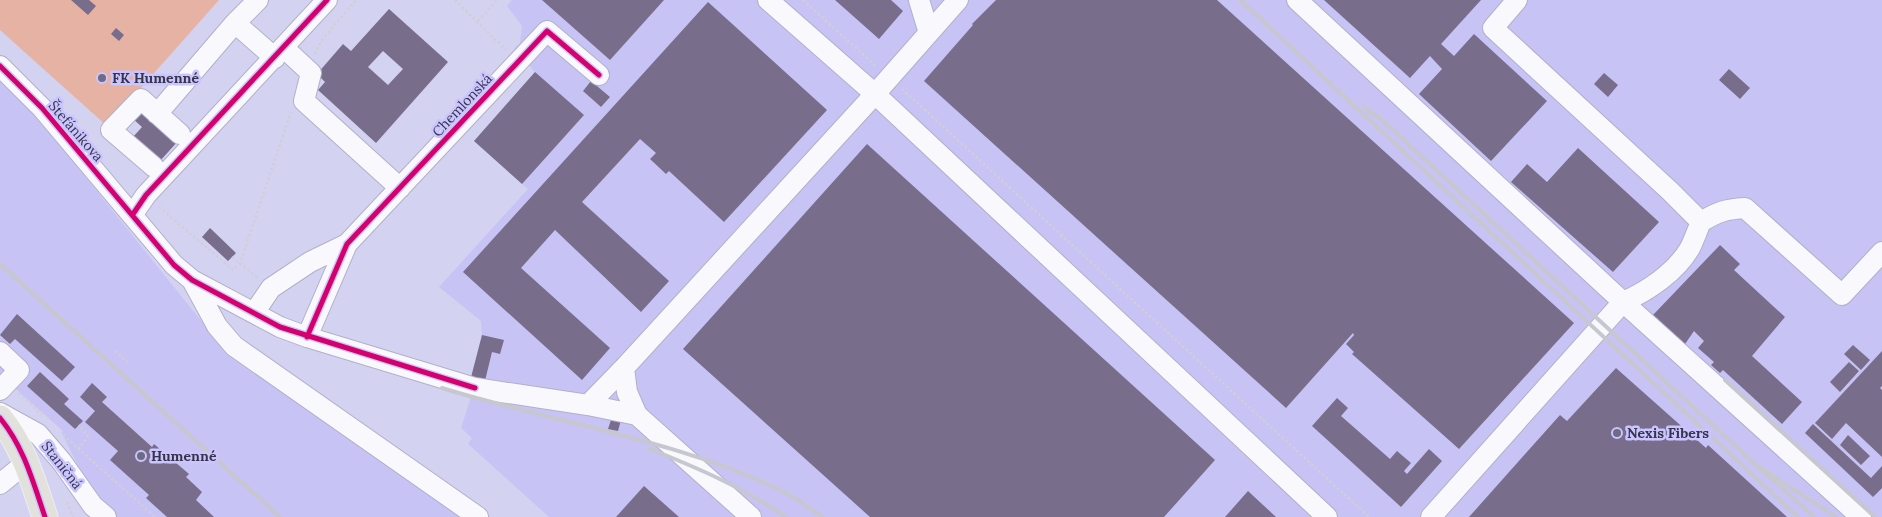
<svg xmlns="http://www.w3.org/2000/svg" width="1882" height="517" font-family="Lora,serif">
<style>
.built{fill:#c7c3f4}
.green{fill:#e6b2a3}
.building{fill:#786d8b;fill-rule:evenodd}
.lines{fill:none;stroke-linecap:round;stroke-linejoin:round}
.minor-casing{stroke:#b2b0c8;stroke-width:22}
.major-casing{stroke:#ecebf9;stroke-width:27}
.path{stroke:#d0cfd8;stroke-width:2.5;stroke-dasharray:2.5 2.5;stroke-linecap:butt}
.minor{stroke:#f9f8fd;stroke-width:20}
.major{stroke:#e2e1db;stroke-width:25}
.rail{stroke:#c7c7cf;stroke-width:4}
.cycleway-casing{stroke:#cac5fe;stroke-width:8}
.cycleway{stroke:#d6006c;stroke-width:5}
.poi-dot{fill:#6d6b85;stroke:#cac5fe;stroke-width:2}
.labels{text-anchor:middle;stroke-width:5;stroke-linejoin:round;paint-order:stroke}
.poi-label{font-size:14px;font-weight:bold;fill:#36344b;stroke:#cac5fe;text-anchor:start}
.street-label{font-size:14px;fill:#36344b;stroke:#cac5fe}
</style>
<rect width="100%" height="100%" fill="#d4d2f1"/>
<path class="built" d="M512 0H1882V517H549L468 444 472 438 461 428 473 391 468 389 482 335 481 321 439 287 528 189 474 141 535 72 514 49 520 43 522 26 507 6Z
M0 76 18 93 198 317 228 349 461 517H96L94 499 62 433 63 431 0 375Z"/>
<path class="green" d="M0 0H219L107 126 0 30Z"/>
<path class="building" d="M71 0H89L96 6 88 15Z
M542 0H664L610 60Z
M835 0H891L903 11 879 39Z
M996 0H1217L1574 323 1459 449 1352 354 1354 352 1346 344 1354 335 1353 333 1286 408 924 81 973 25 972 24Z
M1324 0H1481L1441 44 1454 56 1474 34 1547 101 1491 161 1419 94 1442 69 1430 56 1410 78Z
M708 2 827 110 724 222 669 171 666 174 650 159 656 153 640 139 582 202 669 281 641 312 555 230 521 268 610 348 582 380 463 272Z
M389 9 448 62 376 143 318 90 325 82 317 74 343 44 351 51ZM383 51 403 69 388 85 368 67Z
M116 28 124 35 119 41 111 34Z
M1729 69 1750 88 1740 99 1719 80Z
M535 72 584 115 522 184 474 141Z
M1604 73 1618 85 1608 97 1594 84Z
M591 81 610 97 601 107 583 91Z
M141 108 178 141 160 161 133 137 142 127 132 118Z
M867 144 1215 460 1164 517H870L683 349Z
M1578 148 1659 222 1613 272 1511 182 1527 164 1547 182Z
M210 228 236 253 228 261 202 237Z
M1720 245 1740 264 1734 270 1785 317 1752 356 1802 402 1782 424 1723 370 1720 373 1711 365 1714 362 1698 348 1704 341 1694 331 1685 344 1653 315Z
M17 314 75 367 62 381 15 339 10 344 0 335Z
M482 335 504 340 500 354 492 352 482 393 468 389Z
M1853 345 1870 360 1861 370 1844 354Z
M1882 351V386L1880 388 1882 390V457L1846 423 1832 439 1815 423Z
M1849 362 1859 371 1840 392 1830 382Z
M1616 368 1706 448 1708 445 1787 517H1469L1560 415 1567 421Z
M40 372 69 399 64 404 83 421 75 429 27 386Z
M92 383 107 397 102 402 152 447 154 444 189 474 186 477 202 492 196 500 214 517H167L146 498 149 495 110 460 118 451 85 422 95 411 80 397Z
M1337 398 1348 408 1341 416 1390 459 1397 451 1411 463 1404 471 1407 474 1429 449 1442 461 1401 507 1312 426Z
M612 417 621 420 618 431 608 429Z
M1813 424 1871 478 1882 466V488L1873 497 1805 433Z
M1848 435 1870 456 1861 465 1840 445Z
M644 486 679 517H616Z
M1248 491 1276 517H1225Z"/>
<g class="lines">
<g class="minor-casing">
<path id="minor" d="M768 0 875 94 1327 517
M919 0 929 33
M1297 0 1623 302 1861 517
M235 23 258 0
M284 48 311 73 304 101 400 188
M0 66 42 108 174 265 192 280 280 327 307 337 475 388 588 405 637 415 751 517
M157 114 235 23 275 58
M154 167 111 130 141 99 180 134
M133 214 146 195 327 0
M1701 222C1717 212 1726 209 1745 208L1842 295 1882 252
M192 280 217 326 234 346 478 517
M254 313 271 288 310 262 347 244
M307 337 347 244 547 31 599 75
M0 352 19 370 0 390
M624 368 627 392 637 415
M588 405 624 368 875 94 958 0
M0 413 38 434 62 462 93 506 106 517
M0 484 27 462
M1431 517 1623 302C1648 291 1676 272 1690 248 1694 240 1697 231 1701 222L1670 191 1493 28 1517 0"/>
</g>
<g class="major-casing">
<path id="major" d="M0 418C24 447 33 482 45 517"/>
</g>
<path class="path" d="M455 0 506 50
M803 0 877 67
M478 21 497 0
M315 54 321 41 356 0
M902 89 1369 517
M159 207 233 270 240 263 291 112
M232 257 258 278
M115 351 128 363
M19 393 42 415
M63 435 155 517
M78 449 88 437 79 425
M67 502 73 517"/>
<use href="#minor" class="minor"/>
<use href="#major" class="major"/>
<path class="rail" d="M1240 0 1798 517
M1364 107 1381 119 1755 464
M0 264 280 517
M1725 380 1875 517
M442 388C555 423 679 440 784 492 798 499 810 509 823 517
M650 449C698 468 744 488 786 517
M1814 517 1755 464 1836 517"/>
<g class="cycleway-casing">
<path id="cycleway" d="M0 66 42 108 174 265 192 280 280 327 475 388
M133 214 146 195 327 0
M307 337 347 244 547 31 599 75
M0 418C24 447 33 482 45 517"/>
</g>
<use href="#cycleway" class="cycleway"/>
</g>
<g class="poi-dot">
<circle cx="102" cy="78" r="5"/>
<circle cx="1617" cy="433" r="5"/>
<circle cx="141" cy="456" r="5"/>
</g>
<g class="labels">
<g class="poi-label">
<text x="112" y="83">FK Humenné</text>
<text x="1627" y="438">Nexis Fibers</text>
<text x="151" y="461">Humenné</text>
</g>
<g class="street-label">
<text transform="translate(462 105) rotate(-47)" y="5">Chemlonská</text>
<text transform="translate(76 131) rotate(49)" y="5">Štefánikova</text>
<text transform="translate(62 465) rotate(52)" y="5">Staničná</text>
</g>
</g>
</svg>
